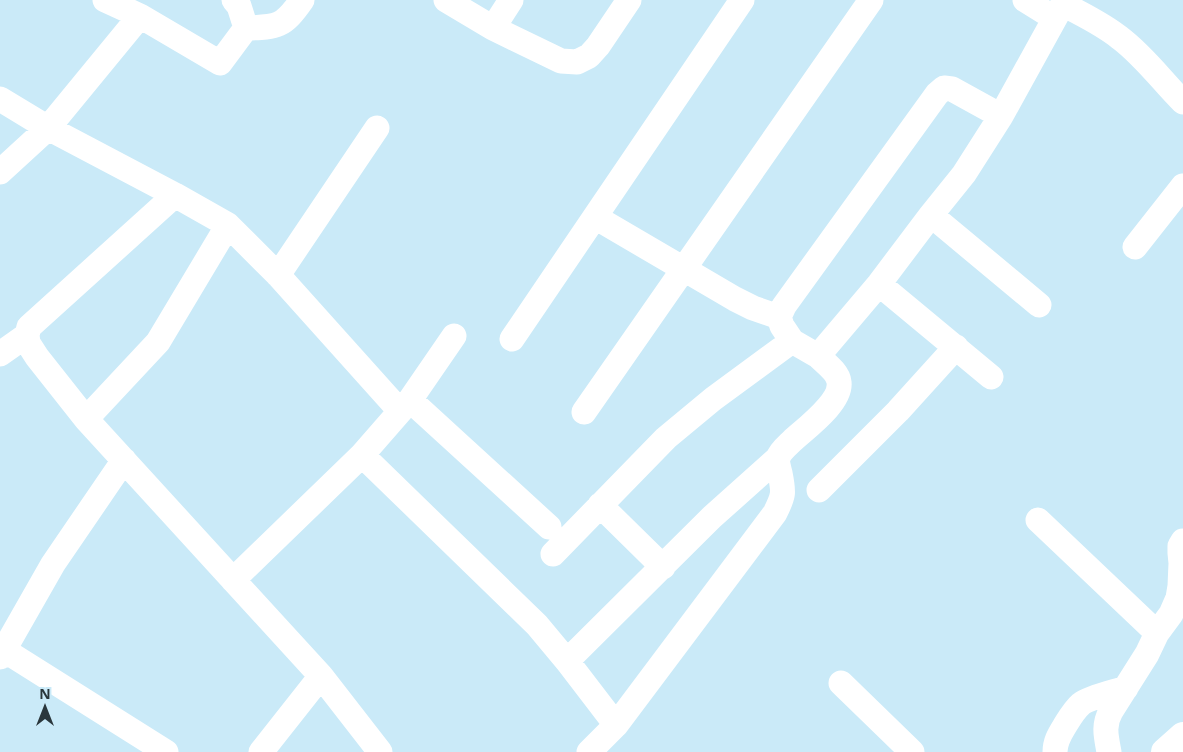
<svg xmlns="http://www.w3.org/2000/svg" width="1183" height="752" font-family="'Noto Sans',sans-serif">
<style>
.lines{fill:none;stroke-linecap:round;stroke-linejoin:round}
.minor{stroke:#fff;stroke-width:25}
.major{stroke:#fff;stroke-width:28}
</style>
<rect width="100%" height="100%" fill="#caeaf8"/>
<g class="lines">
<path class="minor" d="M105 0 140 16 220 63 246 28C278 27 283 27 302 0
M234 0 239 6 246 28
M446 0 493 28 561 61 577 62 589 56 598 46 629 0
M1025 0 1054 18
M1063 4C1083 15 1103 24 1120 38 1144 56 1162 81 1183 102
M493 28 511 0
M0 99 48 128 175 195 228 225 278 275 400 411
M0 172 48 128 140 16
M175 195 29 327 27 335 28 343 37 357 86 419 321 676 380 752
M931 215 1039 305
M595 217 735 299 753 308 779 317
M1135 247 1183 186
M278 275 377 128
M879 284 991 377
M512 339 742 0
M0 354 27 335
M818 356 792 341 782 326 779 317 784 306 937 94 944 88 952 89 1001 116
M410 400 549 527
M584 412 871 0
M86 419 158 342 228 225
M362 455 537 625 567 661 616 725
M819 490 898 411 956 347
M600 505 663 567
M1038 520 1157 633
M553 554 666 438 713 399 792 341
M233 580 362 455 410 400 454 336
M4 650 166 752
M0 657 53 564 124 460
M567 661 712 517 778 458
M841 683 912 752
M261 752 321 676
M589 752 616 725 775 513C784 495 784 493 780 473 779 469 777 462 778 458 780 451 788 445 793 440 806 428 842 402 839 382 838 372 825 363 818 356L879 284 931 215 964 174 1001 116 1065 0
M1055 752C1055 742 1059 735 1064 727 1069 719 1074 710 1081 704 1090 697 1114 692 1126 688
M1109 752C1106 736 1103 725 1111 711L1147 654 1157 633 1171 614 1178 598 1180 586 1181 563 1180 553V546L1183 541"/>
<path class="major" d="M1165 752 1183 736"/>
</g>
<g transform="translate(45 707)" stroke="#caeaf8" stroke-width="4" paint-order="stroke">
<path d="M0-4L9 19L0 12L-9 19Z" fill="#2a373c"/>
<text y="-8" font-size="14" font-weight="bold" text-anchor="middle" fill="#2a373c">N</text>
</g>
</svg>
